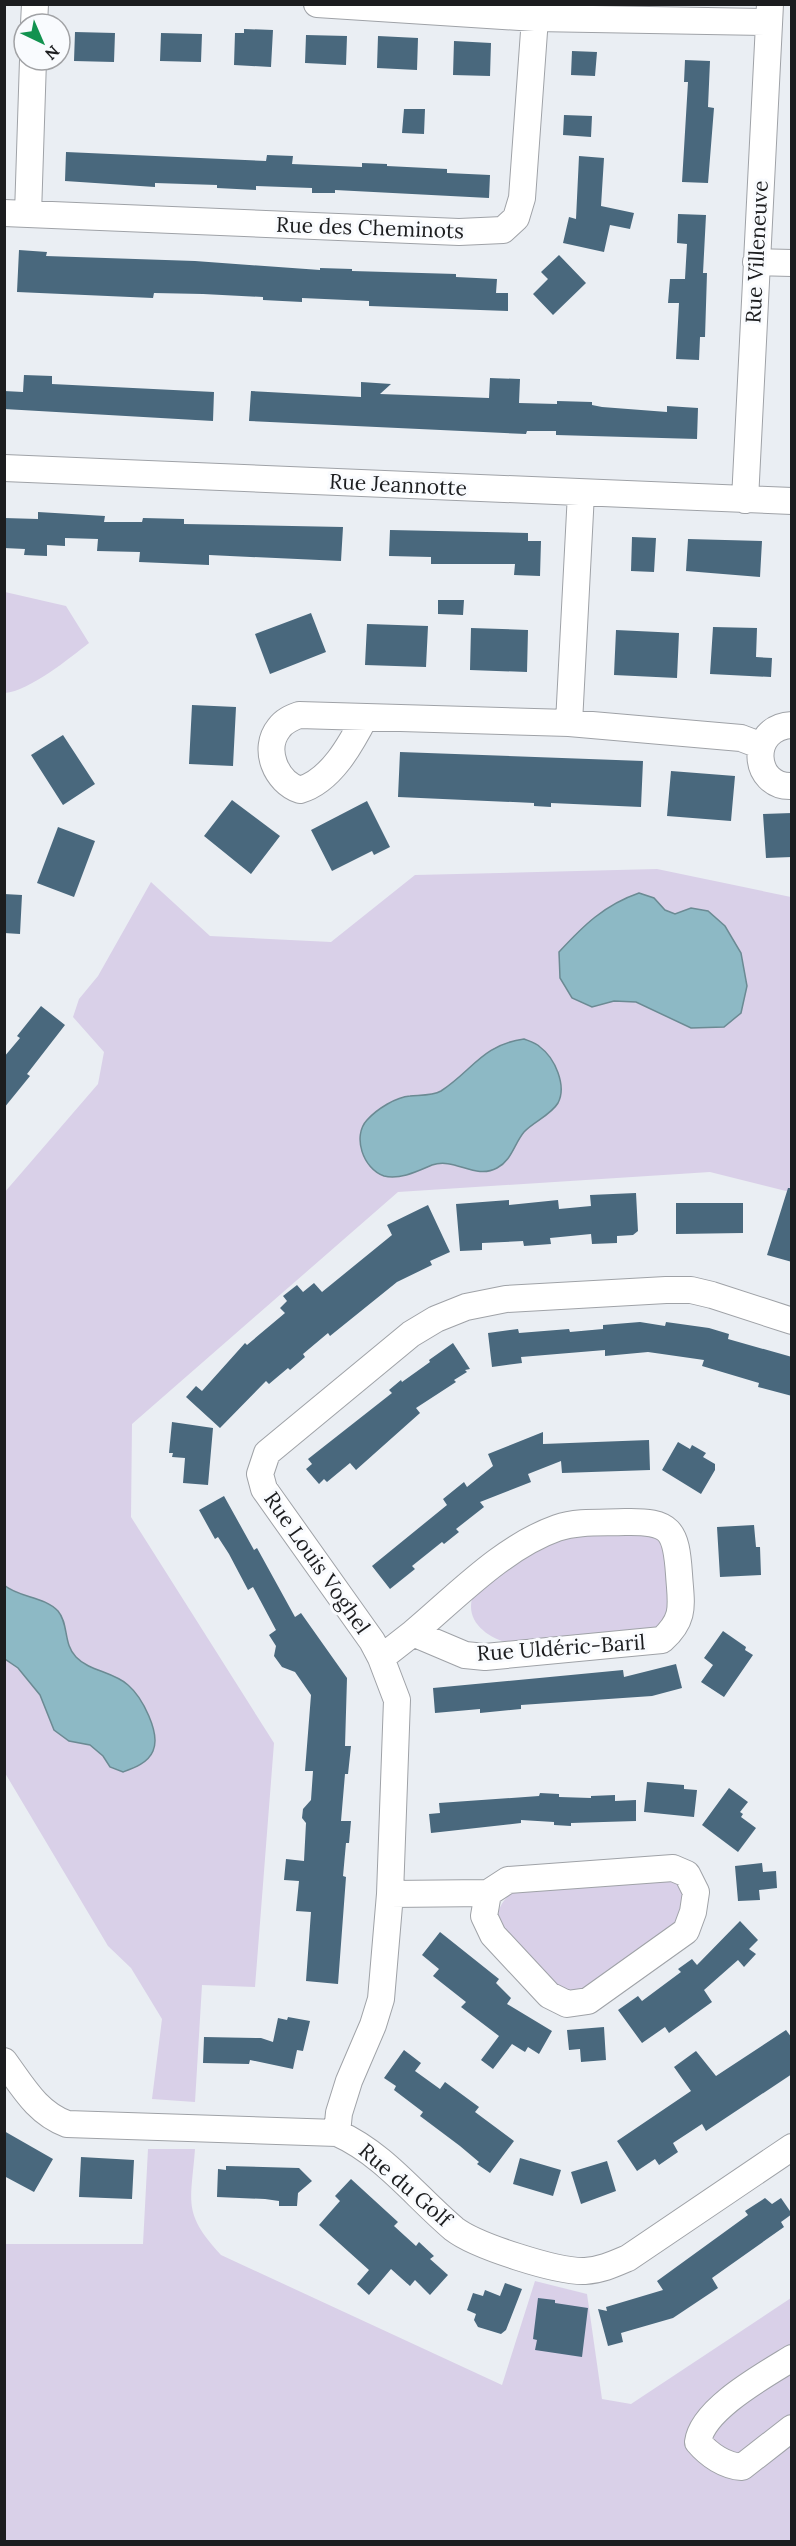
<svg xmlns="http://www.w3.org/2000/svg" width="796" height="2546" font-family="Lora,serif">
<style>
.green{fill:#d9d0e8}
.water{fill:#8db9c5;stroke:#6b8a93;stroke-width:1.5}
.building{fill:#49687d}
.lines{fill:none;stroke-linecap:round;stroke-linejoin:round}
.minor-casing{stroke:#9fa2a7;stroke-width:28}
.minor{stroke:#fff;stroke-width:26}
.labels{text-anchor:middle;stroke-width:6;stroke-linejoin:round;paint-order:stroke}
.street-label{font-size:21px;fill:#1c1d1f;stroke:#f9fbfe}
</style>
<rect width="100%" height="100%" fill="#eaeef3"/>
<path class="green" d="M5 592 66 606 89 643C70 658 29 691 5 693Z
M657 869 791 897 790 1192 710 1172 398 1192 132 1424 131 1517 274 1743 255 1987 202 1985 195 2102 152 2099 162 2019 131 1968 108 1946 5 1773 4 1193 98 1084 104 1052 73 1017 79 999 98 976 151 882 210 936 331 942 415 875Z
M573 1533 655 1534 669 1552 673 1612 658 1628 512 1644C485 1638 460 1618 476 1589L549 1542Z
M671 1877 687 1889 678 1926 589 1992 567 1991 556 1985C542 1971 499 1936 498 1917 498 1905 507 1897 515 1889Z
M148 2149H195C191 2203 182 2213 221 2255L502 2385 535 2281 587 2294 602 2399 631 2404 791 2298V2541H5L4 2244H143Z"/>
<path class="water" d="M639 893 654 898 665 910 675 914 691 908 708 911 725 926 741 953 747 986 741 1013 724 1027 691 1028 636 1002 614 1001 592 1007 572 998 560 978 559 952C583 926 604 905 639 893Z
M524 1039C529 1041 536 1043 540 1047 555 1058 567 1086 558 1103 551 1115 533 1122 524 1132 514 1144 512 1160 497 1168 475 1180 455 1157 432 1165 418 1171 400 1180 384 1176 363 1169 352 1136 367 1120 377 1109 396 1097 410 1096 420 1095 432 1096 441 1091 473 1070 482 1045 524 1039Z
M4 1585C19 1598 44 1596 58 1611 69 1624 63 1644 76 1657 89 1671 114 1672 128 1685 142 1697 161 1733 153 1751 148 1763 134 1768 123 1772L110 1767 103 1756 90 1745 69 1741 54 1730 40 1695 18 1668 5 1659Z"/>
<path class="building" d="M244 29 273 30 271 67 234 65 235 33H244Z
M75 32 115 33 114 62 74 61Z
M161 33 202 34 201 62 160 61Z
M306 35 347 36 346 65 305 63Z
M378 36 418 38 417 70 377 68Z
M454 41 491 43 490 76 453 75Z
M572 51 597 52 595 76 571 75Z
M685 60 710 61 708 107 714 108 708 183 682 182 688 82H684Z
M404 109H425L424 134 402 133Z
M564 115 592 116 591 137 563 135Z
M66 152 266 161 267 155 293 156 292 164 362 167V163L387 164V166L447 169V173L490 175 489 198 335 190V193H312V188L256 186V190L217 188V185L155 183V187L65 181Z
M579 156 604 158 601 206 634 213 630 229 610 225 604 252 563 243 569 217 576 219Z
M678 214 706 215 703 273H707L705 337H700L699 360 676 359 679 303H668L670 279H685L687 244 677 243Z
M19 250 47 252 46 256 195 261 320 270V268L352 269V271L456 274V277L497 279 496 293H508V311L369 306V301L302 298V302L263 300V297L203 294 154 293 153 298 17 292Z
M559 255 586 283 553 315 533 294 548 279 541 272Z
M24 375 52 376V384L214 392 213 421 4 409V391L23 392Z
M490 378 520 379 519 403 557 404V401L592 402V405L602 407 667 412V406L698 408 697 439 556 435V431H527L526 434 249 421 251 391 361 397V382L391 384 380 394 489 398Z
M38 512 105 516 104 522H142L143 518 184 519V524L343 527 341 561 209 555V565L139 562 140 552 97 551 98 539 65 538V546L47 545V556L24 555 25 549 4 548V518L38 519Z
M390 530 528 533V541H541L540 576 514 575 515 564H431V557L389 556Z
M632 537 656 538 654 572 631 571Z
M688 539 762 541 760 577 686 571Z
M438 600H464L463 615 438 614Z
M311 613 326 652 270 674 255 634Z
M367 624 428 626 426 667 365 665Z
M713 627 757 628 756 657 772 658 771 677 710 674Z
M471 628 528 630 527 672 470 670Z
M616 630 679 633 677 678 614 675Z
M192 705 236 707 233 766 189 764Z
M63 735 95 784 63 805 31 755Z
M400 752 643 761 641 807 551 803V807L534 806V803L398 797Z
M671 771 735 776 731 821 667 816Z
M232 800 280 836 251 874 204 836Z
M367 801 390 847 374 855 372 851 332 871 311 830Z
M792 813V857L766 858 763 814Z
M58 827 95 841 74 897 37 883Z
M4 894 22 895 20 934 4 933Z
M41 1006 65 1025 27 1074 30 1076 4 1108V1057L20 1038 17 1036Z
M788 1188H792V1262L767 1255Z
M636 1193 638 1231 633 1235 617 1236V1243L592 1244 591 1234 550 1238 551 1244 524 1246 523 1241 482 1243V1250L460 1251 456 1204 509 1200V1205L558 1200 559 1209 591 1206 590 1195Z
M676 1203H743V1233L676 1234Z
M428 1205 450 1252 430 1261 432 1265 397 1282 330 1336 328 1333 303 1354 305 1357 290 1370 288 1368 269 1384 266 1381 220 1428 186 1397 196 1386 202 1391 245 1343 247 1345 285 1313 280 1308 287 1301 283 1296 297 1285 303 1292 314 1283 322 1292 392 1235 387 1225Z
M640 1322 665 1326 666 1322 709 1328 729 1334 728 1339 792 1357V1396L758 1387 759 1383 702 1366 704 1360 648 1352 605 1356V1350L521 1357 522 1363 492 1367 488 1333 518 1329 519 1333 569 1329 570 1332 603 1329V1325Z
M453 1343 470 1369 465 1370 467 1372 454 1380 456 1382 416 1408 420 1413 356 1470 350 1463 327 1482 324 1479 319 1484 306 1469 312 1464 308 1459 392 1393 389 1390 401 1380 402 1382 430 1362 429 1360Z
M172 1422 213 1428 208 1485 183 1483 185 1458 172 1457 173 1453H169Z
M543 1432V1444L649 1440 650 1470 562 1473 561 1461 528 1474 531 1482 480 1502 484 1507 456 1529 459 1532 444 1544 442 1542 412 1566 415 1569 390 1589 372 1566 447 1505 443 1499 464 1482 467 1487 493 1466 488 1454Z
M678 1442 690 1449 692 1445 706 1453 703 1457 715 1464V1470L701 1494 662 1470Z
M224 1496 254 1550 257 1548 295 1617 301 1613 347 1678 345 1746H351L348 1774H345L341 1821H351L349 1843H346L343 1876 346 1877 338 1984 306 1981 311 1912 296 1911 299 1881 284 1880 286 1859 304 1861 306 1823 302 1818 303 1809 311 1800 313 1771H305L311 1695 295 1672 282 1667 274 1656 276 1646 269 1635 276 1630 253 1587 248 1590 229 1554 218 1537 215 1539 199 1510Z
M754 1525 756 1547H760L761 1575 720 1577 717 1527Z
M723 1631 746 1647 745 1650 753 1655 724 1697 701 1682 713 1665 704 1658Z
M676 1664 682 1688 652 1696 521 1705V1709L480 1713V1709L435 1713 433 1688 623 1670 624 1677Z
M647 1782 684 1785V1789L697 1790 694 1817 644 1812Z
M729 1788 748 1802 740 1812 743 1814 741 1817 756 1828 738 1852 702 1825Z
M540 1793 559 1794V1797L591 1798V1796L615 1795V1801L636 1800V1821L571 1823V1826L554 1825V1822L521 1820V1823L431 1833 429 1814 440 1813 439 1803 539 1796Z
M762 1863 763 1872 776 1871 777 1888 759 1890 760 1900 738 1901 735 1866Z
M740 1921 758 1940 749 1949 756 1954 744 1967 738 1960 704 1990 712 2002 669 2033 665 2027 642 2043 618 2010 638 1996 642 2001 681 1972 678 1969 692 1959 697 1965Z
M440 1932 499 1979 496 1983 511 1998 507 2004 552 2031 539 2054 528 2047 525 2052 512 2044 493 2069 481 2060 499 2036 461 2007 466 2002 433 1976 439 1969 422 1955Z
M288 2017 310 2021 303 2051 297 2050 293 2069 250 2060 249 2064 203 2063 204 2037 261 2038 273 2042 278 2018 287 2020Z
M604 2027 606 2060 581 2062 580 2049 569 2050 567 2030Z
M786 2030 792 2038V2074L706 2131 702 2124 673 2143 678 2152 659 2165 655 2159 637 2171 617 2141 691 2091 674 2067 696 2051 716 2076Z
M404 2050 421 2063 415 2071 440 2089 445 2082 479 2107 475 2112 514 2141 490 2173 477 2164 479 2162 460 2146 420 2116 423 2112 394 2090 396 2086 384 2078Z
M4 2131 53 2159 34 2192 4 2176Z
M81 2157 134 2160 132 2199 79 2197Z
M520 2158 561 2170 553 2196 513 2184Z
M607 2161 616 2191 581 2204 571 2172Z
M226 2166 299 2168 312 2181 298 2193 297 2206H279V2201L265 2199 217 2197 218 2169 226 2170Z
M351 2179 398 2222 394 2226 416 2246 419 2242 434 2256 430 2259 448 2275 430 2295 415 2280 410 2286 391 2269 369 2295 357 2284 369 2270 319 2225 340 2201 335 2196Z
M765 2198 772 2204 781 2198 792 2214 781 2222 784 2227 712 2278 718 2288 673 2318 621 2333 623 2342 608 2346 598 2309 607 2311 606 2307 663 2290 657 2281 748 2215 745 2211Z
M505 2283 522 2289 506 2330 501 2334 478 2327 474 2320 476 2314 467 2310 473 2293 483 2296 485 2290 500 2296Z
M538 2298 555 2300V2303L588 2308 582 2357 535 2350 537 2340 533 2339Z"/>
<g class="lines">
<g class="minor-casing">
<path id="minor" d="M317 4 535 18 769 22
M34 24 35 4
M4 213 459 232 503 230 516 218 522 198 536 4
M28 214 33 60
M756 262 792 263
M4 468 792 501
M745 500 770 4
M365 717C351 744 331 781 300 790 276 782 262 749 279 728 284 721 291 718 299 715L569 723 741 738 762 746
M569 723 581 493
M792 725C748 727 752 788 792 786
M381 1658 413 1633 465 1655 485 1657 662 1640C686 1618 681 1605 679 1574 676 1530 671 1521 625 1522 602 1523 578 1521 557 1528 503 1547 456 1597 413 1633
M390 1894 488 1893 484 1916 493 1935 549 1995 567 2004 588 2001 686 1931 693 1912 696 1892 687 1874 673 1868 508 1880 488 1893
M4 2061C23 2087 37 2113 67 2124L337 2133C384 2154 415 2196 454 2229 476 2246 557 2272 585 2271 601 2270 614 2264 628 2258L792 2147
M337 2133 339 2113 349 2081 373 2025 381 1999 390 1894 397 1700 381 1658 372 1641 264 1489 260 1474 267 1453 411 1334 436 1319 466 1307 506 1299 666 1290H691L712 1295 792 1321
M792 2358C765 2375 702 2409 698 2442 709 2455 725 2466 742 2467L792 2428"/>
</g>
<use href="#minor" class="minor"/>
</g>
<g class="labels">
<g class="street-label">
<text transform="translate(370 228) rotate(2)" y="7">Rue des Cheminots</text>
<text transform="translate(757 252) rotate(-87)" y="7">Rue Villeneuve</text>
<text transform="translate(398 485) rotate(3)" y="7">Rue Jeannotte</text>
<text transform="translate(317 1563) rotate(55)" y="7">Rue Louis Voghel</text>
<text transform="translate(561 1648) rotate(-4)" y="7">Rue Uldéric-Baril</text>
<text transform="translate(405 2185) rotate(41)" y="7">Rue du Golf</text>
</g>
</g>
<rect width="796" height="2546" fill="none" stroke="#1c1d1f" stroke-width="12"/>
<g transform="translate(42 42) rotate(136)"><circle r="28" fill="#f9fbfe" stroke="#a1a2a5" stroke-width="1.5"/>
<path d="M0-4.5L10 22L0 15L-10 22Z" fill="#12924f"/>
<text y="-9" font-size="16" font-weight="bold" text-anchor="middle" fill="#1c1d1f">N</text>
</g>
</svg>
